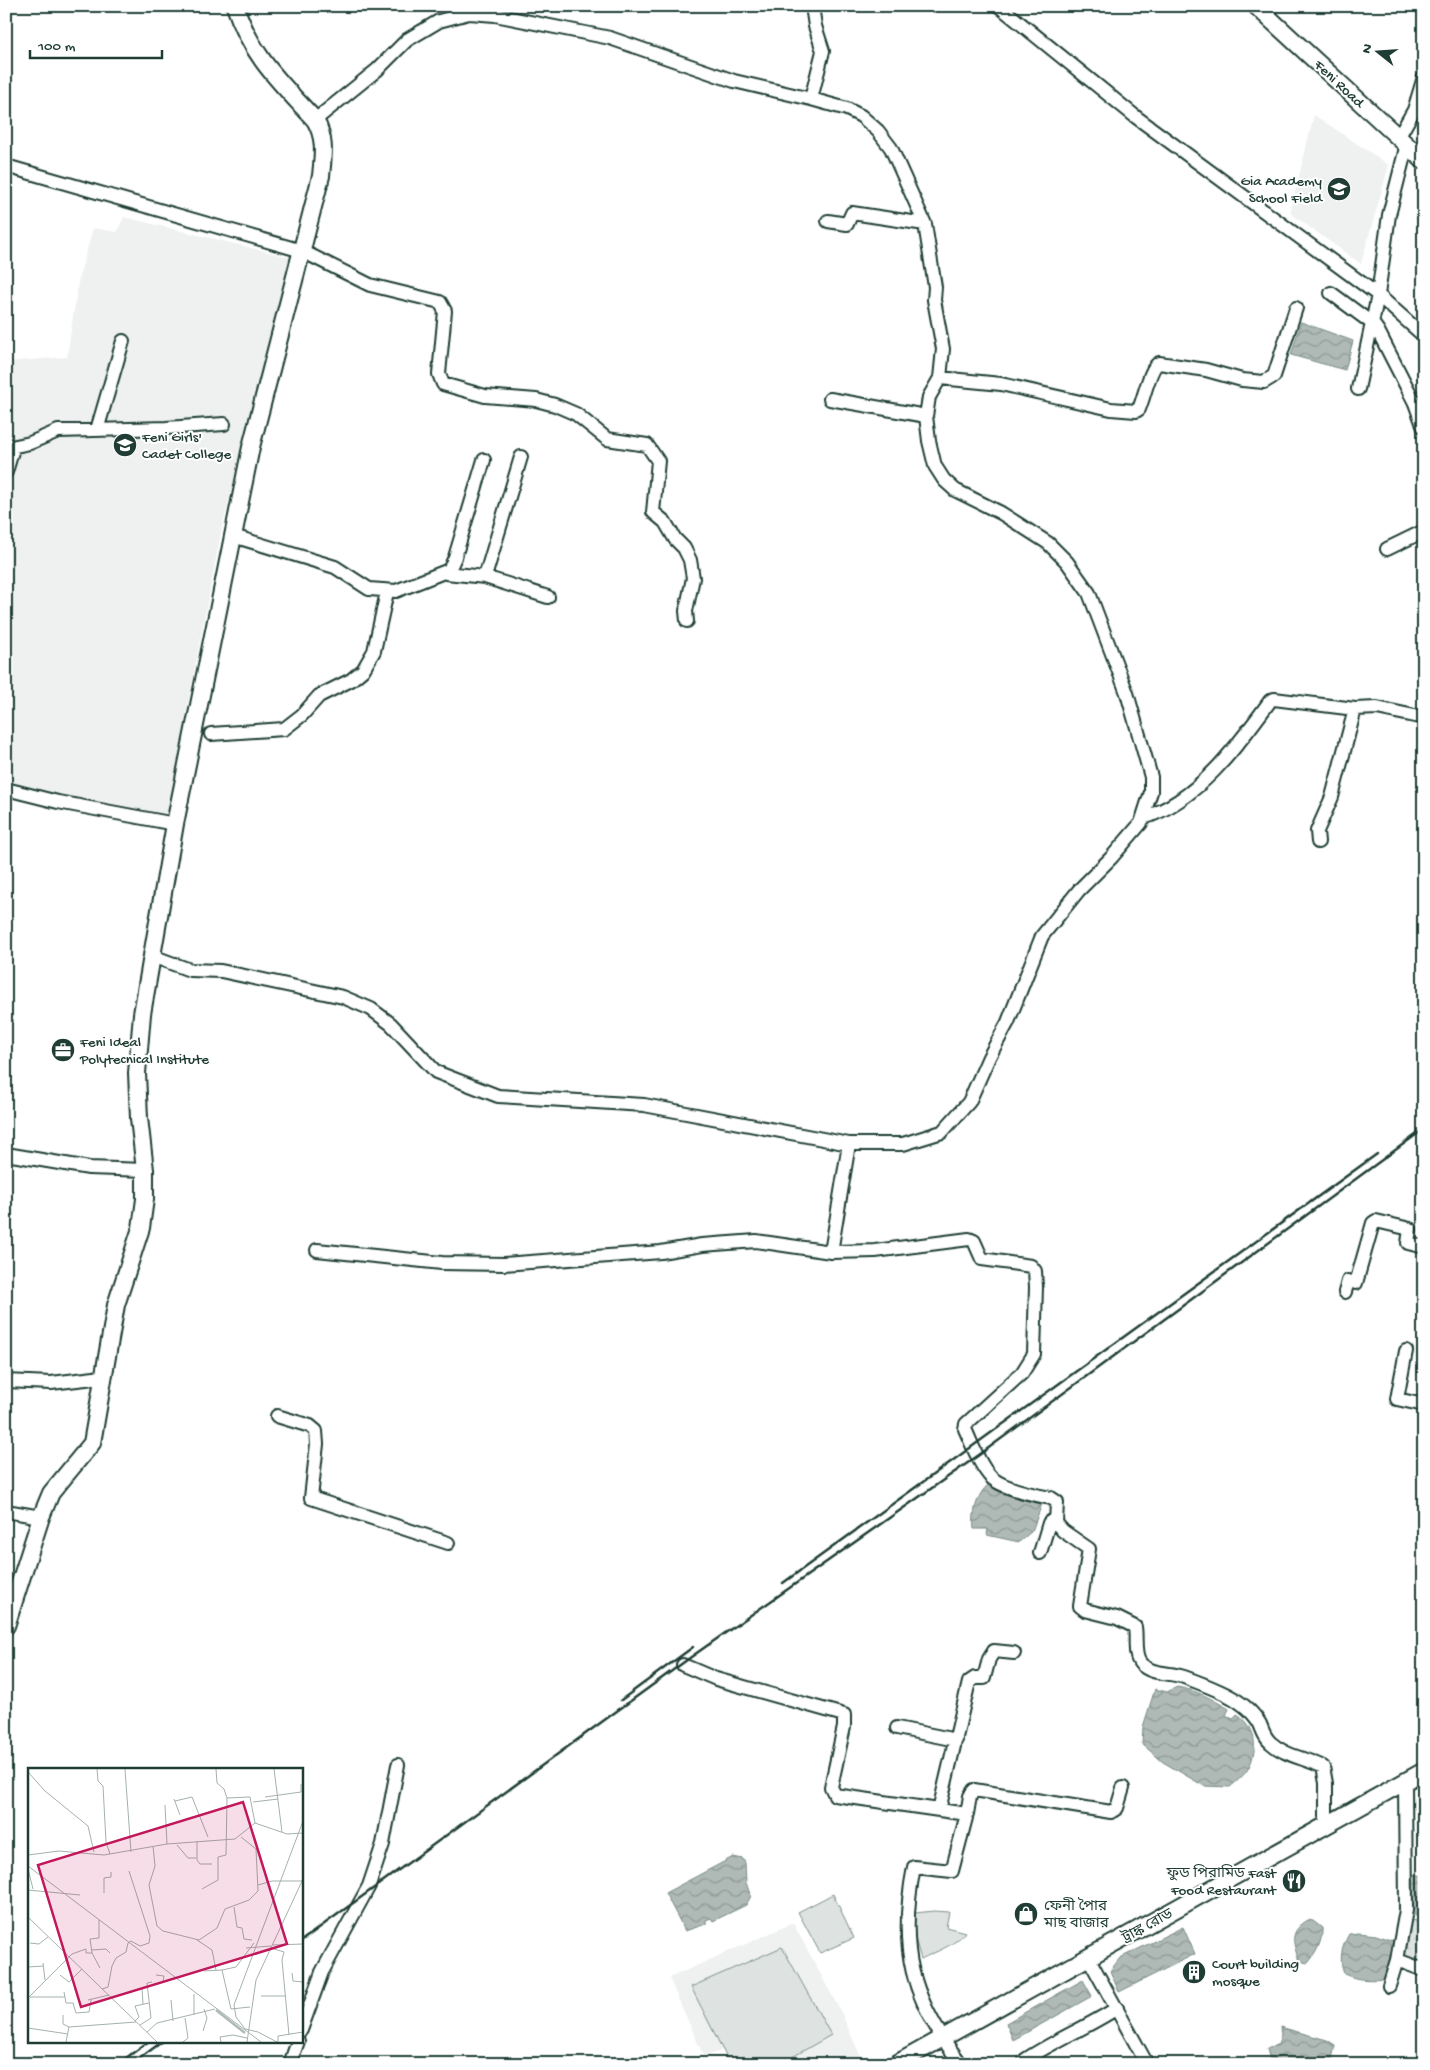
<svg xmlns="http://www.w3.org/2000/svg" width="1430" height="2070" font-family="'Gochi Hand','Noto Sans Bengali',sans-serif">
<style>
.built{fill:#eef1f0}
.wetland{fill:url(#wetland-marsh);stroke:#7e908b}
.green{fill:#dee3e2;stroke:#7e908b}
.water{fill:url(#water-waves);stroke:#758883}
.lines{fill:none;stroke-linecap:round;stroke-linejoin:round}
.minor-casing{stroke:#1f3d34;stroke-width:16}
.major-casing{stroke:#1f3d34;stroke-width:20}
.minor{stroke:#fff;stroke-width:12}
.major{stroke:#fff;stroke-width:16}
.rail{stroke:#1f3d34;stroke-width:2.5}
.labels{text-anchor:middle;stroke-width:4;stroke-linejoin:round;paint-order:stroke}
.street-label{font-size:15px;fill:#1f3d34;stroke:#fff}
.poi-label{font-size:15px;fill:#1f3d34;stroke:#fff;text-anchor:start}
.inset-river{fill:none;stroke:#afbab7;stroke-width:2.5}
.inset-road{fill:none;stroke:#a5b1ae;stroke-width:1}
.view{fill:#c2185b;fill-opacity:0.15;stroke:#c2185b;stroke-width:2.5}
.inset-edge{fill:none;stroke:#1f3d34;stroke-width:2.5}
</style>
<defs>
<pattern id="wetland-marsh" width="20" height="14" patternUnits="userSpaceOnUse" patternTransform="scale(1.25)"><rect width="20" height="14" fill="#dee3e2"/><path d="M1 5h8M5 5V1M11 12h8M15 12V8" fill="none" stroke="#bec4c2"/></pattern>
<pattern id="water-waves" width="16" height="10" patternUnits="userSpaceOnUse" patternTransform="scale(1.25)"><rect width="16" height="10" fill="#afbab7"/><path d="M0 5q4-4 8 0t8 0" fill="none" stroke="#8e9896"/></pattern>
</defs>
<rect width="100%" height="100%" fill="#fff"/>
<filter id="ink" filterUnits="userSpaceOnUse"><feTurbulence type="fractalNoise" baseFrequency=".02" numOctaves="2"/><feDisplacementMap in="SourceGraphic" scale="10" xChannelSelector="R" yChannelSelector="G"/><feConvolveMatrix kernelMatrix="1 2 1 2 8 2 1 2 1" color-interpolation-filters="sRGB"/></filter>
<g filter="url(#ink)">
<path class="built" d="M1314 115 1389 165 1361 264 1290 213Z
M124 217 293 258 222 527 187 709 170 819 6 788V362L67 357 79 277 93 228 117 232Z
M793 1923 842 2014 862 2060 854 2064H734L726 2049 704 2057 669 1978Z"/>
<path class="wetland" d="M1409 1920 1424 1922V1964L1403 1956Z"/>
<path class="green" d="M833 1894 854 1938 820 1953 798 1912Z
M934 1911 949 1912 946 1927 965 1932C955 1946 936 1951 921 1959L914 1935 915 1913Z
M782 1947 831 2035 780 2064H730L691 1987Z"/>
<path class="water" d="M1301 322 1353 341 1345 370 1291 355Z
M992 1482 1043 1501 1032 1531 1019 1542 987 1535 988 1529H974C972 1513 977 1491 992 1482Z
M1177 1687C1197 1690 1212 1699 1229 1709L1226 1715 1233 1719 1237 1714C1255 1725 1259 1747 1249 1767 1246 1774 1236 1782 1230 1787L1204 1786 1163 1762 1142 1744 1143 1727 1155 1689 1167 1692Z
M733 1857 743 1859 745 1863 746 1883 751 1896 746 1905 713 1921 711 1918 706 1920V1924L685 1931 665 1893Z
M1412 1874 1424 1876V1918L1408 1913Z
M1308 1920 1313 1921 1322 1928C1323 1940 1316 1954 1308 1963L1299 1961C1293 1942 1288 1932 1308 1920Z
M1183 1927 1195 1954 1119 1992 1110 1971 1120 1958Z
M1359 1933 1376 1935 1396 1942 1387 1979C1371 1980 1359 1981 1344 1974 1339 1959 1341 1948 1349 1934Z
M1083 1980 1092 1996 1013 2040 1006 2023Z
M1280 2027 1327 2040 1335 2045 1331 2064H1271L1267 2049 1278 2044 1281 2035Z"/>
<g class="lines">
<g class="minor-casing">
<path id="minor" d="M999 6 1136 117 1378 295 1424 336
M811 99 823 51 815 26 812 6
M1402 131 1414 110 1424 77
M6 166 302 251 370 285 440 302 445 311 439 374 443 384 485 396 536 400 555 405 576 414 607 439 647 445 658 461 653 512 665 522 675 539 684 548 690 560 693 578 686 611 687 621
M828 221 847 224 852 213 925 224
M1331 293 1373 324 1378 331 1415 403 1424 428
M940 378 1001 384 1111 409 1136 411 1139 409C1144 398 1150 367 1159 363L1206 370 1242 380 1264 382 1274 376 1296 308
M1358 389 1378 295 1389 215 1407 144
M830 399 926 416
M97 430 123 341
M6 448 30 443 58 431 166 428 224 424
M6 472 13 448
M233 536 335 567 369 589 396 591 449 570 455 557 484 460
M1387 549 1424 531
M446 573 485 577 548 597
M485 577 521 457
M211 734 284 729 302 715 319 696 351 680 363 670 374 651 387 592
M6 789 58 802 175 824
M1143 818C1198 801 1238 745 1270 701L1274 699 1355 709 1377 708 1424 718
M1318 842 1317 831 1332 797 1355 709
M152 956 190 970 221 971 343 997 371 1009 391 1024 436 1072 498 1096 644 1105 849 1144H903L942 1132 969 1102 989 1057 1008 1022 1042 936 1079 890 1111 858 1141 823 1151 792V777L1127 693 1089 593 1067 562 1048 543 1001 513 955 490 944 480 935 466 929 441 926 416 929 397 940 378 943 349 934 300 935 287 925 224 891 148 878 131 861 116 847 109 811 99 734 81 610 38 495 15 469 13 439 21 407 40 377 70 315 120
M6 1154 89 1168 145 1170
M317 1250 442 1263 504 1264 661 1252 702 1245 756 1241 831 1252 875 1251 969 1239 974 1241 982 1259 1031 1266 1035 1271 1036 1287 1034 1354 1022 1373 966 1424 965 1429C972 1444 978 1462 989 1475 999 1488 1035 1495 1051 1498L1057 1502 1056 1523 1063 1531 1089 1549 1080 1606 1085 1610 1117 1618 1135 1627C1137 1638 1133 1656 1141 1664 1152 1675 1169 1672 1184 1677 1195 1681 1208 1686 1219 1691 1235 1698 1251 1708 1260 1724 1263 1731 1264 1737 1271 1743 1285 1756 1306 1758 1323 1767L1326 1783V1825
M831 1252 849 1144
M1345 1292 1348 1281 1356 1283 1373 1223 1376 1221 1410 1229 1408 1243 1424 1247
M1406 1351 1397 1399 1424 1405
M6 1381 51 1383 103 1377
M277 1416 310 1426 316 1431 317 1444 311 1498 448 1543
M6 1511 41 1517
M1040 1553 1049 1523 1056 1518
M683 1665 716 1679 844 1715V1727L831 1787 835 1795 967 1814 952 1871 914 1867C898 1948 911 1999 961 2064
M897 1728 956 1740
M939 1810 969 1682 975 1678H984L989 1659 994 1651 1014 1653
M967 1814 970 1796 974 1790 1111 1812 1117 1808 1123 1788
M1088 1957 1147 2064
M1397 1960 1424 1970
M1389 1986 1397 1960 1406 1910 1405 1781
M301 2030 322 1972 369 1886 383 1844 398 1765
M1025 2060C1055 2040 1088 2027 1117 2008
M290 2064 298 2041"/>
</g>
<g class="major-casing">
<path id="major" d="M1256 6 1424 161
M6 1626 41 1517 51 1493 92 1443 116 1305 141 1228 145 1199V1170L139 1118 137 1073 142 1014 152 956 175 824 251 447 321 176C323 155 326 139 315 120 280 82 252 57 235 6
M896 2064 1424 1771"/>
</g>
<use href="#minor" class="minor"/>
<use href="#major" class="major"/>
<path class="rail" d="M783 1583 1377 1154
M621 1700 693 1647
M301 1941 691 1657 979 1455 1424 1129
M118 2064 149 2041
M132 2064 163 2041"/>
</g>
</g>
<defs>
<g id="school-disc" transform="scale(1.25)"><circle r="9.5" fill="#1f3d34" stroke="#fff"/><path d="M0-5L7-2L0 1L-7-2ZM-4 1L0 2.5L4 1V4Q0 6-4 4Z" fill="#fff"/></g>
<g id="university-disc" transform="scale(1.25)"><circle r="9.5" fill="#1f3d34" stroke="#fff"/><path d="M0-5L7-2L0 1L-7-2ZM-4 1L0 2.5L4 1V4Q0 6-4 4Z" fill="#fff"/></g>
<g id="office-disc" transform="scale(1.25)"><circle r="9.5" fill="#1f3d34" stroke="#fff"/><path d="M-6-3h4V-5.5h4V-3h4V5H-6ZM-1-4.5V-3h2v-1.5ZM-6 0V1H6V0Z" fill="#fff"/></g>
<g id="restaurant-disc" transform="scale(1.25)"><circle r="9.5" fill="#1f3d34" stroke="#fff"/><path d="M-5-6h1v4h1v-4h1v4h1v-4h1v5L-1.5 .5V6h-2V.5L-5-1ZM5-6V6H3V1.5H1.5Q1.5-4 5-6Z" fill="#fff"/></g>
<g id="shop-disc" transform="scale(1.25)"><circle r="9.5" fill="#1f3d34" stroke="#fff"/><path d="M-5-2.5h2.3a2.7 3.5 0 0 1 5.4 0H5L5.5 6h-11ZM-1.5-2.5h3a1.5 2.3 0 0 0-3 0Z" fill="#fff"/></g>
<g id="building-disc" transform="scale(1.25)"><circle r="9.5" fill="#1f3d34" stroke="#fff"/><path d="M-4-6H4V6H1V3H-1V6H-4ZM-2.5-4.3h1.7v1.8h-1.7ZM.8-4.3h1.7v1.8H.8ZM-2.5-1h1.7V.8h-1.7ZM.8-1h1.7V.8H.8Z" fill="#fff"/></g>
</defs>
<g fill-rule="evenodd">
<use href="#school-disc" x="1339" y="189"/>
<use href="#university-disc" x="125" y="445"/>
<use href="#office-disc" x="63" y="1050"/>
<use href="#restaurant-disc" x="1294" y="1881"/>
<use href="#shop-disc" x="1026" y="1914"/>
<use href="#building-disc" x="1194" y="1972"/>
</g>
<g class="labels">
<g class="street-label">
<text transform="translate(1340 83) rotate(43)" y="5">Feni Road</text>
<text transform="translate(1147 1925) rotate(-29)" y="5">ট্রাঙ্ক রোড</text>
</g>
<g class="poi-label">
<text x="1322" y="185" text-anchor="end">Gia Academy<tspan x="1322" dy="17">School Field</tspan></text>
<text x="142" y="441">Feni Girls'<tspan x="142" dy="17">Cadet College</tspan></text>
<text x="80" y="1046">Feni Ideal<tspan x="80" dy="17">Polytecnical Institute</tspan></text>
<text x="1276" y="1877" text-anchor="end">ফুড পিরামিড Fast<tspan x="1276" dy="17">Food Restaurant</tspan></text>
<text x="1044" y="1910">ফেনী পৈার<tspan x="1044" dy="17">মাছ বাজার</tspan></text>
<text x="1212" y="1968">Court building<tspan x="1212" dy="17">mosque</tspan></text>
</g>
</g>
<g transform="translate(28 1768)">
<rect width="275" height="275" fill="#fff"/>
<path class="inset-river" d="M188 242 217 265"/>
<path class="inset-road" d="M69 1 70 13 75 18 78 74 82 86M97 1 103 84M246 1 254 64M0 4 17 23 60 58 66 84M237 29 273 24V16M199 30 222 29 227 55M146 31 152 47M147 33 164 29 180 69M225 34 250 31M137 37 139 76M169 73V92L172 96H184M149 77 160 90H168M125 78 127 98 121 117 129 158 135 163 171 172 189 160 197 141 221 132 230 123 228 81 213 69M0 87 31 83 76 87 139 76 207 71 227 55 259 66 275 65M0 98 233 274M0 101 5 121M230 117 244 113H274M174 121 190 112V89L198 87 199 30 196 21 189 15 188 1M0 122 52 127M76 125V110L83 109V104M206 139 209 159 214 160 216 171 224 172M0 149 129 274M169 172 184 182 188 202M2 175 11 176 20 169M245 177 275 176M218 180 243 178M243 180 256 184 254 192 261 267M64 182 78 181 82 185M64 185 72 200M15 195 17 212M0 199 15 198M194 202 208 199 226 175M176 203 194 202 203 241 222 239M264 205 265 213 275 214M32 207 41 214 54 201M128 207 136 208 135 214 146 210M114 220 115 236M74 221 80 219 84 198 88 190 98 184 100 175 103 173 112 178 121 175 122 168 101 103M36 224 38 235H45L48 245 61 244 63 232M233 228H258M2 229H37M0 230 44 186 58 181V185H64L62 171 71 170V152M60 232 81 227M143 232 145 253M35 247V256L41 259 38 274M166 247V226M107 253 111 249 107 238 121 235M112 257 123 250 119 215 124 214M41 259 108 254M0 260 40 266M175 263 179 250 176 241M119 264 129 255 187 241M155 274 160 270 157 250M193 274 192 269 205 267 219 270M219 274 228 212 275 111M249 274 230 264 217 261 208 249 206 237 275 53M250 274V268L275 264"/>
<path class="view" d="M215 34 259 176 53 239 10 97Z"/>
<rect width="275" height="275" class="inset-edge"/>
</g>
<rect width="1430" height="2070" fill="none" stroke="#fff" stroke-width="25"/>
<rect x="12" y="12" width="1405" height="2045" fill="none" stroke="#1f3d34" stroke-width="2" filter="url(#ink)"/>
<g transform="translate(1378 52) rotate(287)" stroke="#ffffff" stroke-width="4" paint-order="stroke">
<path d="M0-4L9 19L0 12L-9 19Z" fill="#1f3d34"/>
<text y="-8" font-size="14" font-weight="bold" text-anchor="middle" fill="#1f3d34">N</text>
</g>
<path d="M30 50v8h132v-8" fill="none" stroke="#1f3d34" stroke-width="2.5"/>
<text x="38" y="50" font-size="15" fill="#1f3d34" stroke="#ffffff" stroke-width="4" paint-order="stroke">100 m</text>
</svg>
